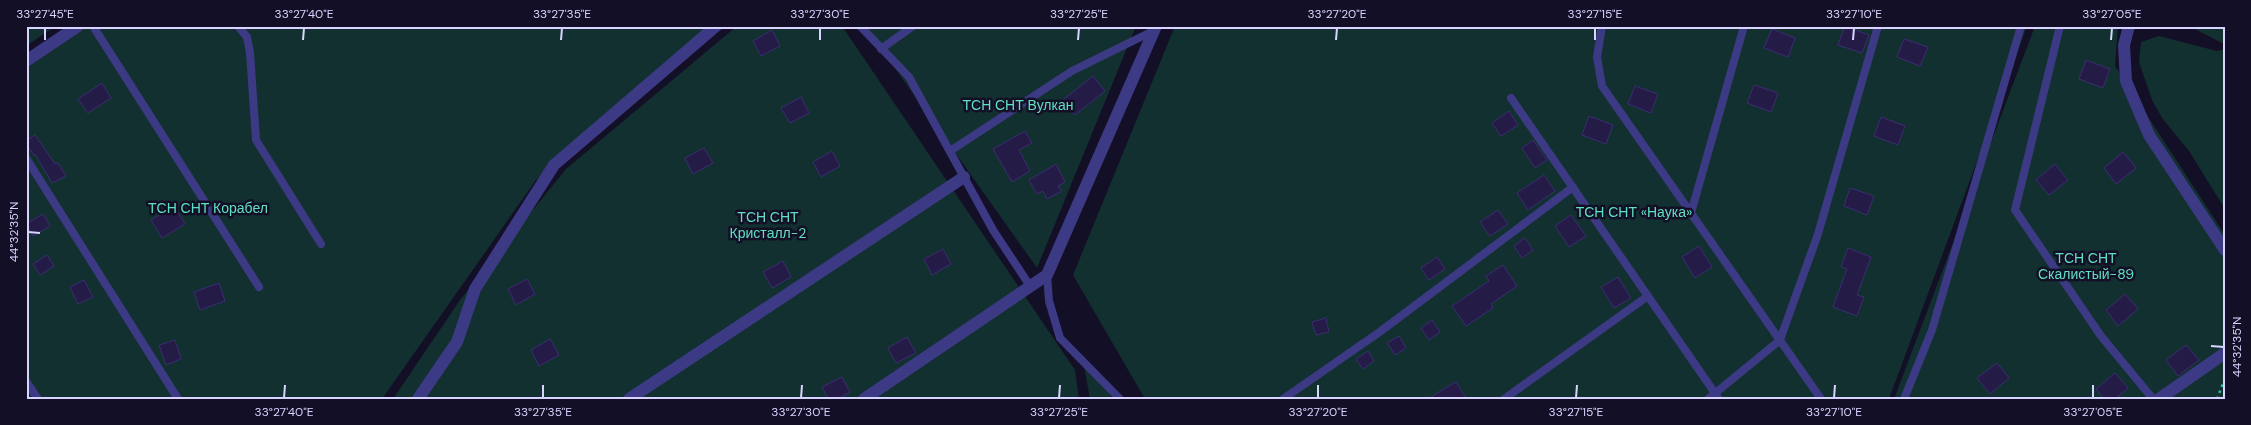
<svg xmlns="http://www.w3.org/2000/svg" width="2251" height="425" font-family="'DM Sans',sans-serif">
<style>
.green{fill:#12302f}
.building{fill:#241b47;stroke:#3b2d73}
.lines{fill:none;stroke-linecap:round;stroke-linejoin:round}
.path{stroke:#2fb8b0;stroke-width:2.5;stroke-dasharray:2.5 4;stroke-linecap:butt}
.service{stroke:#3d3a85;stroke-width:8}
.minor{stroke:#3d3a85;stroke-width:12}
.ticks{fill:none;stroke:#d9d4ff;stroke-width:2}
.labels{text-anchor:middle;stroke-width:5;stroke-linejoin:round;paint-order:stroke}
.park-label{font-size:14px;fill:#5fe0c0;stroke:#130f26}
.neatline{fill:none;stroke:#d9d4ff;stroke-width:2}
.ticks-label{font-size:12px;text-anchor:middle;fill:#d9d4ff}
</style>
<rect width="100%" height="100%" fill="#130f26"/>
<path class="green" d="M26 26H56L26 46Z
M84 26H711L536 180 382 399H26V65Z
M737 26H842L1075 370 1079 399H393L460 300 566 169Z
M865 26H1136L1037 268Z
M1175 26H2027L1889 399H1145L1073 275Z
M2035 26H2118L2115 66 2225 235V399H1894Z
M2189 26H2225V42L2222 43Z
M2159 36 2217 51 2225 49V209L2189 151 2162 118 2152 100 2139 62 2141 42Z
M1082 355 1113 399H1090Z"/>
<path class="building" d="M1845 26 1869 35 1862 53 1838 45Z
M1772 29 1795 38 1788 57 1764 48Z
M772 30 780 46 761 56 753 41Z
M1904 39 1928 47 1920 66 1897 57Z
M2086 60 2110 69 2103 88 2079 79Z
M1093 76 1105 91 1075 115 1063 100Z
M102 83 111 98 88 113 78 99Z
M1754 85 1778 93 1771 112 1747 103Z
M1635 86 1658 94 1651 113 1628 104Z
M801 97 809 113 790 123 781 108Z
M1509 111 1518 125 1501 136 1492 123Z
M1589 116 1613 125 1606 144 1582 135Z
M1881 117 1905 126 1898 145 1874 136Z
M1025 131 1032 143 1019 150 1030 171 1012 182 993 149Z
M35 135 55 164 58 163 66 176 52 183 35 154 34 155 26 144V141Z
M1533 140 1547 160 1535 168 1522 148Z
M704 148 713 163 693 174 685 158Z
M832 151 840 166 821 177 813 162Z
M2123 152 2136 168 2116 184 2104 168Z
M1056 164 1065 182 1058 186 1062 191 1047 199 1043 191 1037 194 1029 180Z
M2055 164 2068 180 2049 195 2036 180Z
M1544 175 1555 191 1528 210 1517 193Z
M1850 188 1874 196 1867 215 1844 206Z
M174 206 185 224 162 238 151 220Z
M1498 210 1508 224 1490 236 1480 222Z
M43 214 50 226 33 236 26 224Z
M1571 215 1586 236 1569 247 1555 226Z
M1525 238 1533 250 1522 258 1514 246Z
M1699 246 1712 267 1695 278 1682 257Z
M1848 248 1871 257 1857 295 1864 297 1857 316 1833 307 1847 269 1841 267Z
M943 249 951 264 932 275 924 259Z
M47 255 54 266 40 275 33 264Z
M1437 257 1445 269 1429 280 1421 268Z
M783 261 791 277 772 288 763 272Z
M1503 265 1517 286 1491 304 1493 308 1466 326 1452 306 1489 281 1486 276Z
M1618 277 1631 298 1614 308 1601 287Z
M527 279 535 294 516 305 508 289Z
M84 280 93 297 78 304 70 287Z
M219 283 225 301 200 310 194 292Z
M2125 294 2138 309 2118 326 2106 310Z
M1326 318 1329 332 1316 335 1312 322Z
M1432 320 1440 332 1429 340 1421 328Z
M1399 336 1406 348 1395 355 1387 343Z
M907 337 916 353 896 363 888 348Z
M550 339 559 355 539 366 531 350Z
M175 340 181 359 166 365 159 345Z
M2186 345 2199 360 2178 376 2166 360Z
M1368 351 1374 361 1363 369 1356 359Z
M1997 363 2009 378 1990 394 1977 378Z
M2115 373 2128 388 2115 399H2104L2096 389Z
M842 377 850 392 838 399H828L822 387Z
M1456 382 1466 399H1428L1447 387Z"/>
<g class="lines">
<path class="path" d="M2217 399 2225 378"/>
<path class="service" d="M93 26 259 287
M238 26 247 37 250 53 256 140 321 244
M860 26 909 77 993 230 1030 286
M1602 26 1597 57 1602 86 1821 399
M2060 26 2015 210 2101 336 2153 399
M881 49 913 26
M1511 98 1719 399
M950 151 1072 71 1153 31
M26 158 178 399
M1691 213 1744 26
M1047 275 1049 301 1060 338 1120 399
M26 381 38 399
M1283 399 1381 331 1573 187
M1504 399 1648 296
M1708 399 1780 340 1818 234 1878 26
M1904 399 1932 330 2021 26"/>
<path class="minor" d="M2129 26 2124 45 2126 81 2149 135 2225 250
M26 61 78 26
M418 399 457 342 475 289 554 165 716 26
M629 399 964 177
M864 399 1047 275 1156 26
M2159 399 2225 353"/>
</g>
<path class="ticks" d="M45 40V28M303 40 304 28M561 40 562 28M820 40V28M1078 40 1079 28M1336 40 1337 28M1595 40V28M1853 40 1854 28M2111 40 2112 28M28 232 40 233M2211 346 2224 347M284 398 285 385M543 398V385M801 398 802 385M1059 398 1060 385M1318 398V385M1576 398 1577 385M1834 398 1835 385M2093 398V385"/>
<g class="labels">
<g class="park-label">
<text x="1018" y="110">ТСН СНТ Вулкан</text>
<text x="208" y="213">ТСН СНТ Корабел</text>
<text x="1634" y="217">ТСН СНТ «Наука»</text>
<text x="768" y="222">ТСН СНТ<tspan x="768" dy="16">Кристалл-2</tspan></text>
<text x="2086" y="263">ТСН СНТ<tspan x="2086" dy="16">Скалистый-89</tspan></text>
</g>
</g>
<rect width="2251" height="425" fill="none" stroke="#130f26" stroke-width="55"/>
<rect x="28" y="28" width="2196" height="370" class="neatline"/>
<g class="ticks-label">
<text x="45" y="18">33°27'45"E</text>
<text x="304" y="18">33°27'40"E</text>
<text x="562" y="18">33°27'35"E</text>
<text x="820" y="18">33°27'30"E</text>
<text x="1079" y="18">33°27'25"E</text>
<text x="1337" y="18">33°27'20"E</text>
<text x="1595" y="18">33°27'15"E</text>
<text x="1854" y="18">33°27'10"E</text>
<text x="2112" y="18">33°27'05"E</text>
<text transform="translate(14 232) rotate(-90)" y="4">44°32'35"N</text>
<text transform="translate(2237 347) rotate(-90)" y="4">44°32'35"N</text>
<text x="284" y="416">33°27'40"E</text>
<text x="543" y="416">33°27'35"E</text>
<text x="801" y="416">33°27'30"E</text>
<text x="1059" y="416">33°27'25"E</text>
<text x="1318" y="416">33°27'20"E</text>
<text x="1576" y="416">33°27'15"E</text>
<text x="1834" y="416">33°27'10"E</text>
<text x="2093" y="416">33°27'05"E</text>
</g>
</svg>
